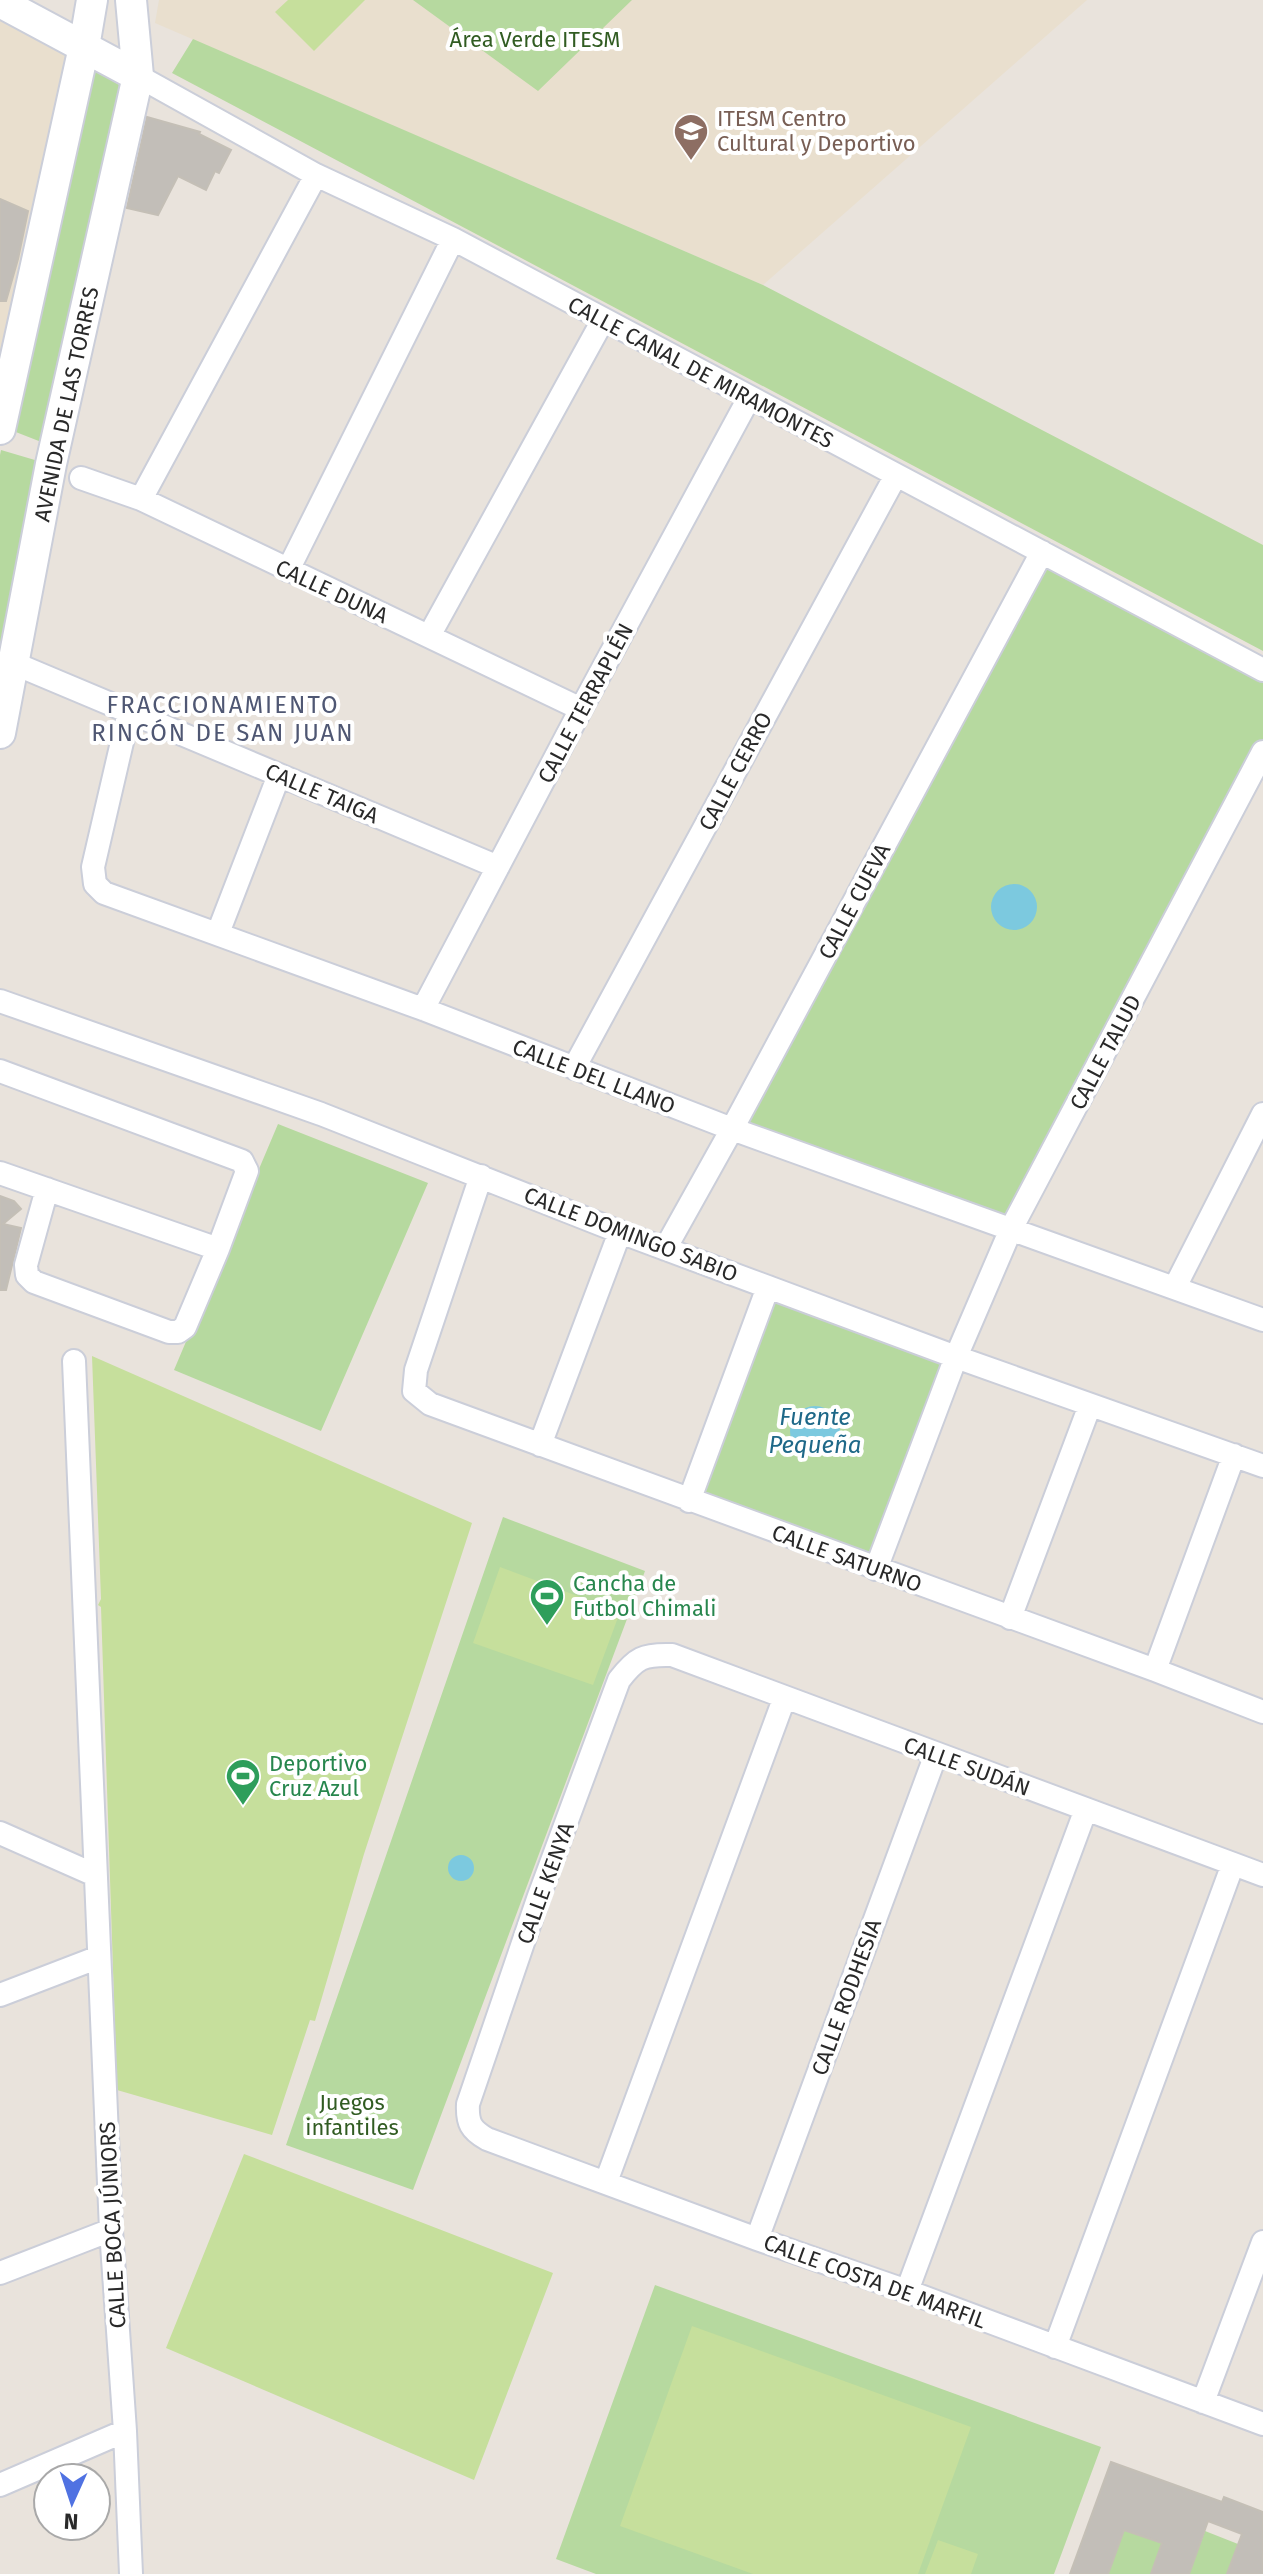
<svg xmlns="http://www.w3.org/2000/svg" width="1263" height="2574" font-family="'Fira Sans',sans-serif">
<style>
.education{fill:#e9dfce}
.green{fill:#b6d99f}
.pitch{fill:#c6df9c}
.water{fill:#7cc9df}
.building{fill:#c2beb8;stroke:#c4bfb6;stroke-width:2}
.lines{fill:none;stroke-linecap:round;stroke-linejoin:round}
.street-casing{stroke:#cbced9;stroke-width:26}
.secondary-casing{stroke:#cbced9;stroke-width:34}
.street{stroke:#fff;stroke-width:22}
.secondary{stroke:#fff;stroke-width:30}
.labels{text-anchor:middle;stroke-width:8;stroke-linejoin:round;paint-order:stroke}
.park-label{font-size:22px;fill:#315c22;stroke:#fff}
.education-label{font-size:22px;fill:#785e54;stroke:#fff;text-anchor:start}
.street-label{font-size:22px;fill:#292929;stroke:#fff}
.leisure-label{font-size:22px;fill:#27864d;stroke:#fff;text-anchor:start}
.neighbourhood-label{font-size:24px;letter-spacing:2px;fill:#4f5773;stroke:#fff}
.water-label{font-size:24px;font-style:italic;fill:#1e6888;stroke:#fff}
</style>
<rect width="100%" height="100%" fill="#e9e3dc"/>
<path class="education" d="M159 0H1087L763 285 155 23Z
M0 17 68 53 0 383Z"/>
<path class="green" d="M413 0H632L538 91Z
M193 39 763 285 1263 545V651L172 73Z
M87 65 126 89 49 445 3 427Z
M1 450 45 463 0 706V455Z
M1044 562 1263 679V741L1006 1219 743 1129Z
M278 1124 428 1183 321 1431 174 1370Z
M771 1293 953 1358 875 1567 690 1500Z
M503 1517 645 1571 413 2190 286 2145Z
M655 2285 1101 2447 1054 2574H596L556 2559Z
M1124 2530 1162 2543 1151 2574H1108Z
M1205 2531 1238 2544 1227 2574H1189Z"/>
<path class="pitch" d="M288 0H365L314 51 275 12Z
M92 1356 472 1523 364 1854 315 2021 310 2020 272 2135 117 2090 101 1607 98 1605 101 1599Z
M500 1567 620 1612 593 1685 473 1643Z
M244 2154 553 2273 474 2480 166 2348Z
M692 2326 971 2427 918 2574H753L620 2526Z
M938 2540 978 2554 971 2574H925Z"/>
<path class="water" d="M991 907a23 23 0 1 1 46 0a23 23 0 1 1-46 0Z
M790 1431a25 25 0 1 1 50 0a25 25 0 1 1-50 0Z
M448 1868a13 13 0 1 1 26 0a13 13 0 1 1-26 0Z"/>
<path class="building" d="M147 117 200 132 199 134 231 150 219 173 215 171 206 190 178 176 158 215 127 208Z
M0 199 28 211 18 259 6 301H0Z
M0 1196 14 1201 21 1209 3 1224 21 1228 6 1290H0Z
M1111 2462 1222 2502 1224 2497 1263 2512V2574H1227L1242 2534 1208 2521 1189 2574H1151L1162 2543 1124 2530 1108 2574H1070Z"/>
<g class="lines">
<g class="street-casing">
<path id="street" d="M138 76 316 175 453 239 1263 670
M81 478 141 499 581 709
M141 499 316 175
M288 570 453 239
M429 636 603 320
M13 663 498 867
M129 712 93 867 95 884 104 893 423 1009 732 1129 1263 1320
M218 933 279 775
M0 1001 321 1114 620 1232 956 1357 1263 1466
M423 1009 581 709 749 398
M574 1068 896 475
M0 1071 242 1161 247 1171 218 1249 185 1327 178 1332H169L34 1282 27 1275 26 1265 47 1189
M0 1173 218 1249
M481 1176 416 1370 414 1391 430 1404 1155 1670 1263 1712
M665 1249 732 1129 1042 552
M1175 1287 1263 1114
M74 1361 111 2230 125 2431 131 2574
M540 1445 620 1232
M689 1501 768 1287
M876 1569 956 1357 1011 1229 1263 752
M1010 1618 1090 1405
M1155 1670 1234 1455
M0 1833 95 1875
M1263 1875 672 1655C643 1654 636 1658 619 1680L539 1896 468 2104C467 2123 471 2130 487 2139L757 2239 907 2291 1263 2424
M0 1995 99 1957
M606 2182 784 1699
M757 2239 936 1754
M0 2273 111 2230
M907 2291 1086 1809
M1055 2347 1233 1864
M1203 2402 1263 2242
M0 2485 125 2431"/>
</g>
<g class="secondary-casing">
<path id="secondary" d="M0 2 138 76
M0 429 84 47 92 0
M0 733 51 464 138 76 131 0"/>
</g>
<use href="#street" class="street"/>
<use href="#secondary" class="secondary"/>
</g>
<defs>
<g id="university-pin" transform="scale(1.8)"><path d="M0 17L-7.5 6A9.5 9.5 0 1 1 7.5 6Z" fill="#8d6e63" stroke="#fff"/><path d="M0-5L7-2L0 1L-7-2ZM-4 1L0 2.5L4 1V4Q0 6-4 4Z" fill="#fff"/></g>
<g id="stadium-pin" transform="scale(1.8)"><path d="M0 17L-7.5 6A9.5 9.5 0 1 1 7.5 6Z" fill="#2e9e5b" stroke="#fff"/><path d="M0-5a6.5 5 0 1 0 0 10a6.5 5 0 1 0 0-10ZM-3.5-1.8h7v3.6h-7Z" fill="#fff"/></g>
</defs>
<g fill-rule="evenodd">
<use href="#university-pin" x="691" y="131"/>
<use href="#stadium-pin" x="547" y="1596"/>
<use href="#stadium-pin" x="243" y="1776"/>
</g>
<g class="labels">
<g class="park-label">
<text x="535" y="47">Área Verde ITESM</text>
<text x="352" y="2110">Juegos<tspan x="352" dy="25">infantiles</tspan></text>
</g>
<g class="education-label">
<text x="717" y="126">ITESM Centro<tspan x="717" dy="25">Cultural y Deportivo</tspan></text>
</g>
<g class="street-label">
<text transform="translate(701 372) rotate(28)" y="8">CALLE CANAL DE MIRAMONTES</text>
<text transform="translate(66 404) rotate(-78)" y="8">AVENIDA DE LAS TORRES</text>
<text transform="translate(332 591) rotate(25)" y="8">CALLE DUNA</text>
<text transform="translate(585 703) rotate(-62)" y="8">CALLE TERRAPLÉN</text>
<text transform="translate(735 771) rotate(-62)" y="8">CALLE CERRO</text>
<text transform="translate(322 793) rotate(23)" y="8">CALLE TAIGA</text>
<text transform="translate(854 901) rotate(-62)" y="8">CALLE CUEVA</text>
<text transform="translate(1105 1052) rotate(-62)" y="8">CALLE TALUD</text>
<text transform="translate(594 1076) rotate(21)" y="8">CALLE DEL LLANO</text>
<text transform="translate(631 1234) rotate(21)" y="8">CALLE DOMINGO SABIO</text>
<text transform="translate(847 1558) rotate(20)" y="8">CALLE SATURNO</text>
<text transform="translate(967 1766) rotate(20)" y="8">CALLE SUDÁN</text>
<text transform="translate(545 1883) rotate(-70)" y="8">CALLE KENYA</text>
<text transform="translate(846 1997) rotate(-70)" y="8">CALLE RODHESIA</text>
<text transform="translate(112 2225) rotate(-93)" y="8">CALLE BOCA JÚNIORS</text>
<text transform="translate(875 2281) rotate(20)" y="8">CALLE COSTA DE MARFIL</text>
</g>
<g class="leisure-label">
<text x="573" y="1591">Cancha de<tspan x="573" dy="25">Futbol Chimali</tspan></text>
<text x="269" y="1771">Deportivo<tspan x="269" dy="25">Cruz Azul</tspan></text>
</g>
<g class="neighbourhood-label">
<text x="223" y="713">FRACCIONAMIENTO<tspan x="223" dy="28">RINCÓN DE SAN JUAN</tspan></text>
</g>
<g class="water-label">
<text x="815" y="1425">Fuente<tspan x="815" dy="28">Pequeña</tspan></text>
</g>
</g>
<g transform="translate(72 2502) rotate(183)"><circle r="38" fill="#ffffff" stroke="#a9a9a9" stroke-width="2"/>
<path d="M0-6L14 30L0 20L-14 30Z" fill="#5072e2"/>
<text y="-12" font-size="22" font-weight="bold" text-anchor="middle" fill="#292929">N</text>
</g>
</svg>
